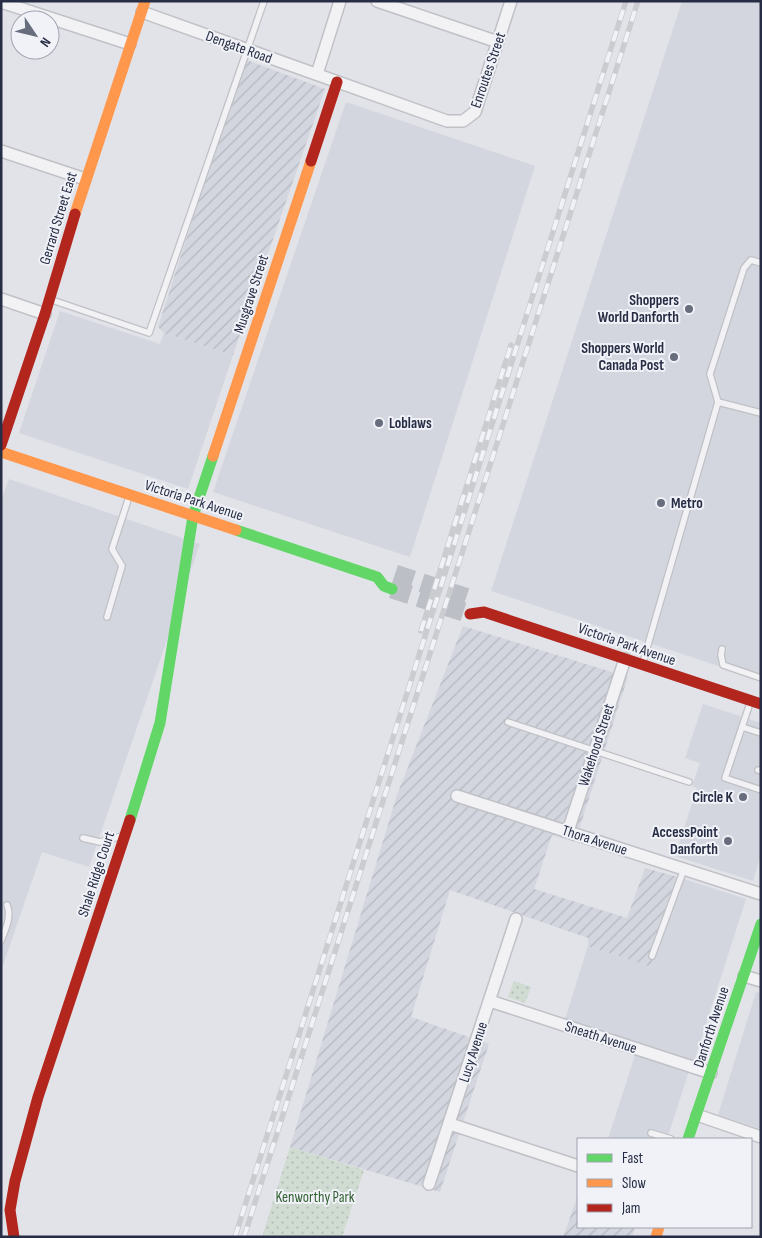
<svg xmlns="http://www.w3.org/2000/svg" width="762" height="1238" font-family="'Sofia Sans Condensed',sans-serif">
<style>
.built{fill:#d3d6df}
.industrial{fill:url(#industrial-furrows)}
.park{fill:url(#park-dots)}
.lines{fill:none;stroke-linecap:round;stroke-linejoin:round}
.primary-tunnel{stroke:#bdbfc7;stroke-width:19;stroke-dasharray:19 9;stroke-linecap:butt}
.lane-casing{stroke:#c0c1c6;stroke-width:8}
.street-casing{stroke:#c0c1c6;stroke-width:14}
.lane{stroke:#f2f2f4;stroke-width:5.5}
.street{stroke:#f2f2f4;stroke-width:11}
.fast{stroke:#63d668;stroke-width:11}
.slow{stroke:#ff974d;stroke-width:11}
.jam{stroke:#b3261e;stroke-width:11}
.rail-casing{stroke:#cbccd0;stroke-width:5.5}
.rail{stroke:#f0f2f8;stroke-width:4;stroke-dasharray:11;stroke-linecap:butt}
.poi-dot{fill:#686d7d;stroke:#f0f2f8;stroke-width:2}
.labels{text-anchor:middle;stroke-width:4;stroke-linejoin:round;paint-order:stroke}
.street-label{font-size:15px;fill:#272d44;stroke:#f0f2f8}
.poi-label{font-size:15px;font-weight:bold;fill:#272d44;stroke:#f0f2f8;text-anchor:end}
.park-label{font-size:15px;fill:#346133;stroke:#f0f2f8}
</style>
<defs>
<pattern id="industrial-furrows" width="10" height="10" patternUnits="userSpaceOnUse" patternTransform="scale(1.25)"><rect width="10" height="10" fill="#d3d6df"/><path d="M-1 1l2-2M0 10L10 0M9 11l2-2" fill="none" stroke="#b5b8c1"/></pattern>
<pattern id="park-dots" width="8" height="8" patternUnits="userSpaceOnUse" patternTransform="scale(1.25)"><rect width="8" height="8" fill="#d0dbd2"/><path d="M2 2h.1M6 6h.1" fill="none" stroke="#b3bcb6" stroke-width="1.8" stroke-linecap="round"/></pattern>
</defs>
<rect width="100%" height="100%" fill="#e2e3e8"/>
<path class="built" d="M682 1H761V680L491 591Z
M346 102 535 166 410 557 213 492Z
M60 311 160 344 164 333 233 355 188 489 19 433Z
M9 479 200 544 89 867 42 852 1 971V500Z
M703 704 761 723V854L753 881 675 856 697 788 692 786 700 763 685 758Z
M681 878 746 899 694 1061 565 1019 588 946 651 967Z
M756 992 761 993V1129L718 1115Z
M636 1052 689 1071 667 1139H608Z"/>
<path class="industrial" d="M244 59 325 89 233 355 164 333 158 327Z
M463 626 628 677 575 842 552 835 534 889 627 918 645 868 681 878 651 967 588 946V938L450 890 411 1017 489 1044 440 1192 290 1147 397 795Z
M578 1195V1227H635L632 1237H563Z"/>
<path class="park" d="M514 981 531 987 525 1003 508 997Z
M290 1147 364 1170 342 1237H262Z"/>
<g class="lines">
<path class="primary-tunnel" d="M395 574 474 600
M392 589 470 614"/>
<g class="lane-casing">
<path id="lane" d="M52 300 149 333 264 1
M718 402 710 374 744 268 751 260 761 263
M107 617 122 566 112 549 129 497
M722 649 721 655 723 665 761 678
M643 662 718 402 761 413
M750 703 725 778 761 790
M508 722 689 782
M742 727 761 733
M758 770 761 771
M83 838 100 842 122 836
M1 941C5 930 12 917 7 905
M652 956 684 869
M651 1133 671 1139"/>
</g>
<g class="street-casing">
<path id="street" d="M377 1 498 42
M1 2 130 44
M142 12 447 121H463L475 112 511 1
M317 74 340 1
M1 151 85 179
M1 299 45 314
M457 796 761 894
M568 831 625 659
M744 976 761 981
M490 1001 711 1073
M697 1115 761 1137
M450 1124 578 1166
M429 1184 516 919"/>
</g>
<use href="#lane" class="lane"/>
<use href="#street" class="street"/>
<path class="fast" d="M236 530 377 577 384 586 392 589
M130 820 160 723 193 516 213 456
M688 1139 761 924"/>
<path class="slow" d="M75 214 145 1
M1 452 236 530
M213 456 311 161
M656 1237 659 1227"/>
<path class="jam" d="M311 161 337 82
M1 445 45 314 75 214
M470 614 484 612 761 704
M14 1237 10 1210 15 1181 38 1097 130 820"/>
<g class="rail-casing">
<path id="rail" d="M421 631 511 345
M235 1237 626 1
M244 1237 638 1"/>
</g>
<use href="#rail" class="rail"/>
</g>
<g class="poi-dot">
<circle cx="689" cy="309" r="5"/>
<circle cx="674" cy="357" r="5"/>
<circle cx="379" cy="423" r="5"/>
<circle cx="661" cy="503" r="5"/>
<circle cx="743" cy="797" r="5"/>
<circle cx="728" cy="841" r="5"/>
</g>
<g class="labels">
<g class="street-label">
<text transform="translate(239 47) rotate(20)" y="5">Dengate Road</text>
<text transform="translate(488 70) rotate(-71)" y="5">Enroutes Street</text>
<text transform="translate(58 218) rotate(-73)" y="5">Gerrard Street East</text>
<text transform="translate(251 294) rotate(-72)" y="5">Musgrave Street</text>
<text transform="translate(194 500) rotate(18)" y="5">Victoria Park Avenue</text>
<text transform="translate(627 644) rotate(19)" y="5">Victoria Park Avenue</text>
<text transform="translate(596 745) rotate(-72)" y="5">Wakehood Street</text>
<text transform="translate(595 840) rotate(18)" y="5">Thora Avenue</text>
<text transform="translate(96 874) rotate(-72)" y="5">Shale Ridge Court</text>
<text transform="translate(711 1027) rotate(-72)" y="5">Danforth Avenue</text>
<text transform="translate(601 1037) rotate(18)" y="5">Sneath Avenue</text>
<text transform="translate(473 1052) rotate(-72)" y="5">Lucy Avenue</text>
</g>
<g class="poi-label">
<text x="679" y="305">Shoppers<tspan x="679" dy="17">World Danforth</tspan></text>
<text x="664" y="353">Shoppers World<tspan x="664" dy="17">Canada Post</tspan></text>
<text x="389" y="428" text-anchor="start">Loblaws</text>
<text x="671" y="508" text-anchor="start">Metro</text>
<text x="733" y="802">Circle K</text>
<text x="718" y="837">AccessPoint<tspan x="718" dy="17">Danforth</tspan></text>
</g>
<g class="park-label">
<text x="315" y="1202">Kenworthy Park</text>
</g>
</g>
<rect width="762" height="1238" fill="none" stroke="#272d44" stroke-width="5"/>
<rect x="577" y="1138" width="175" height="90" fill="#f0f2f8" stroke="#a0a3b0"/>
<rect x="587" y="1154" width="25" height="8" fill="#63d668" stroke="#a0a3b0"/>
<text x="622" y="1163" font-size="15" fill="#272d44">Fast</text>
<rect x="587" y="1179" width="25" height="8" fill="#ff974d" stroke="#a0a3b0"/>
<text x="622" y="1188" font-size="15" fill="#272d44">Slow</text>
<rect x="587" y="1204" width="25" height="8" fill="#b3261e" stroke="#a0a3b0"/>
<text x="622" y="1213" font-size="15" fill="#272d44">Jam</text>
<g transform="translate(35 35) rotate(125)"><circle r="24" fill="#f0f2f8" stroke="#a0a3b0"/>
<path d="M0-4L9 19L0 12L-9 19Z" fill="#686d7d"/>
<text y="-8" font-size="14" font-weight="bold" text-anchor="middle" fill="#272d44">N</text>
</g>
</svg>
